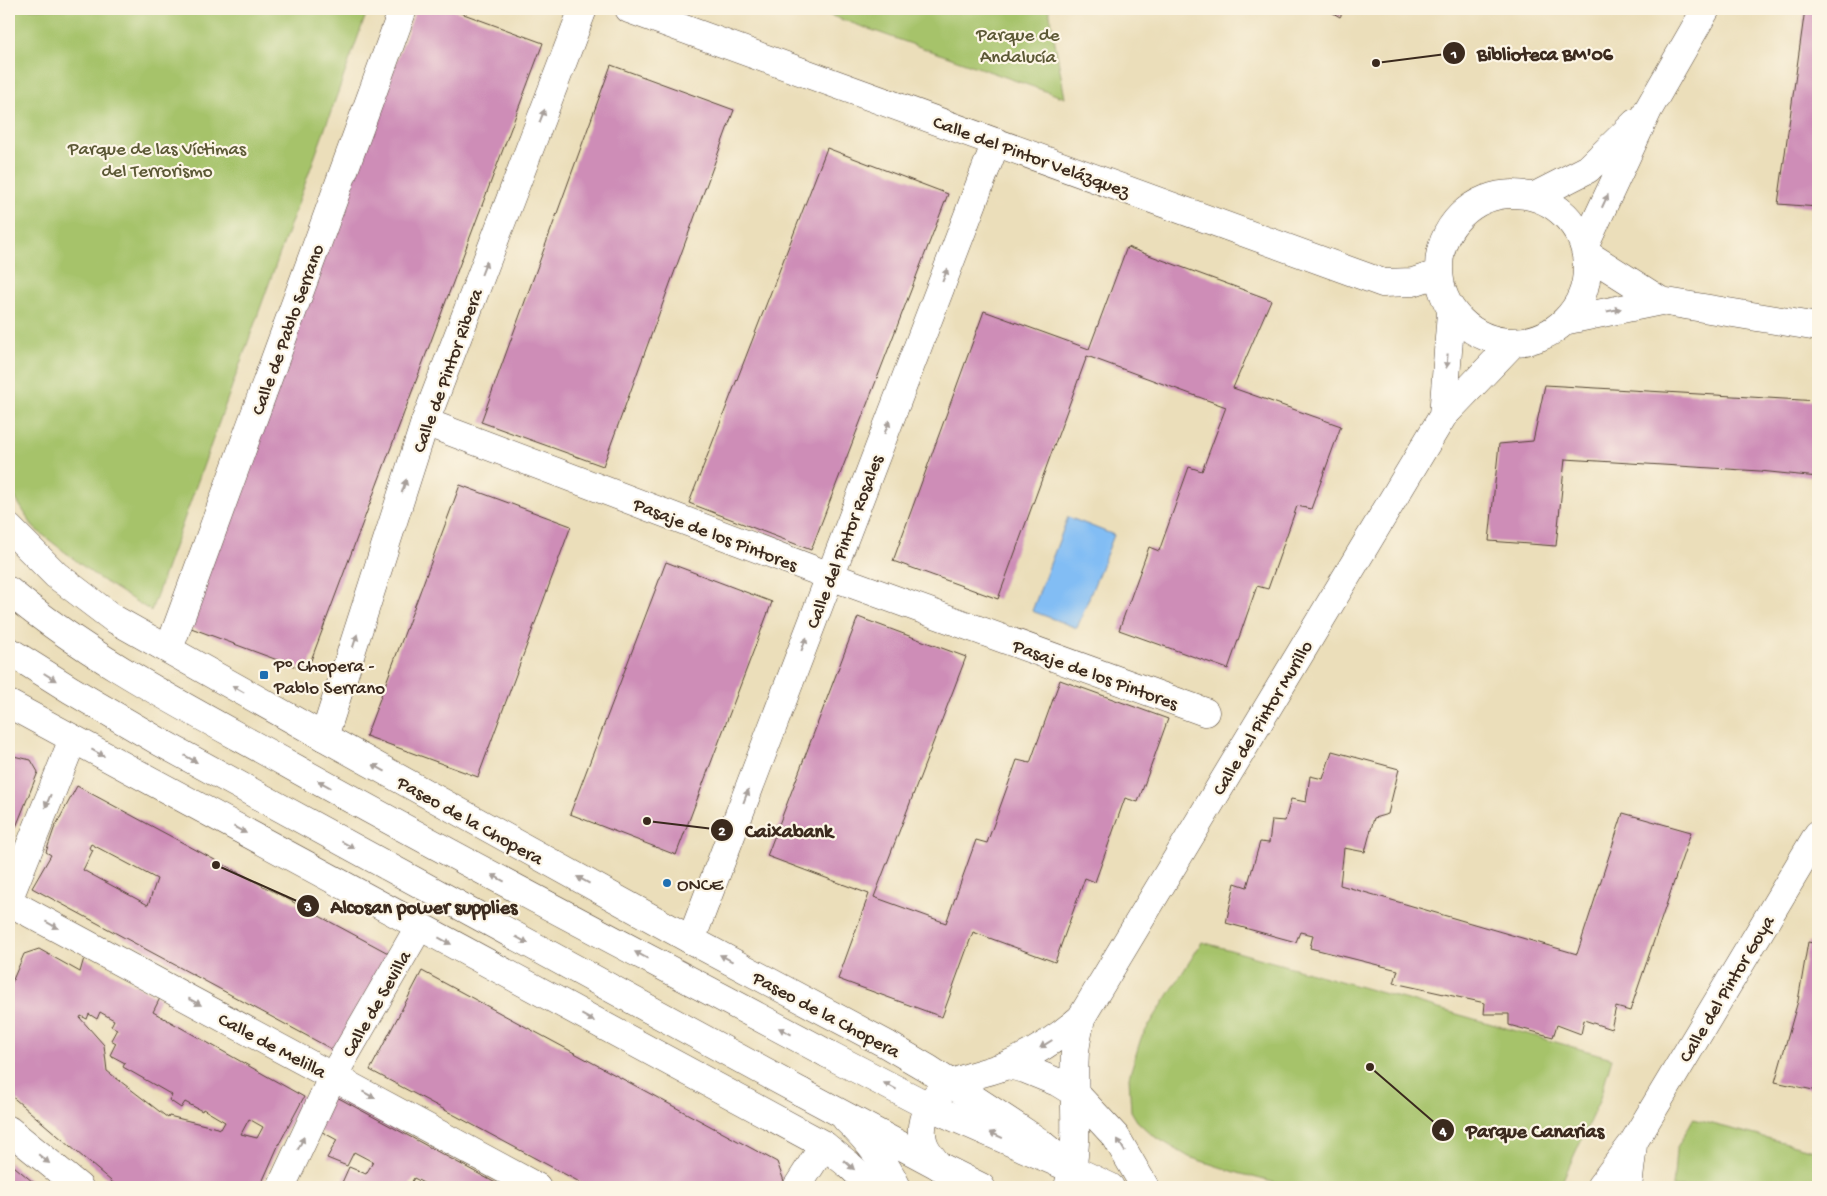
<svg xmlns="http://www.w3.org/2000/svg" width="1827" height="1196" font-family="'Gochi Hand',sans-serif">
<style>
.green{fill:#a6c36a;stroke:#707644}
.water{fill:#82bdf4;stroke:#5e7489}
.building{fill:#ce8db7;fill-rule:evenodd}
.lines{fill:none;stroke-linecap:round;stroke-linejoin:round}
.pedestrian-casing{stroke:#554535;stroke-width:29}
.minor-casing{stroke:#554535;stroke-width:29}
.secondary-casing{stroke:#554535;stroke-width:29}
.primary-casing{stroke:#554535;stroke-width:29}
.motorway-casing{stroke:#554535;stroke-width:29}
.pedestrian{stroke:#fff;stroke-width:28}
.minor{stroke:#fff;stroke-width:28}
.secondary{stroke:#fff;stroke-width:28}
.primary{stroke:#fff;stroke-width:28}
.motorway{stroke:#fff;stroke-width:28}
.oneway{fill:#a79f9a}
.poi-dot{fill:#1f6fb2;stroke:#fcf5e5;stroke-width:2}
.labels{text-anchor:middle;stroke-width:4.5;stroke-linejoin:round;paint-order:stroke}
.park-label{font-size:19px;fill:#5b5835;stroke:#fcf5e5}
.street-label{font-size:19px;fill:#3b2a1e;stroke:#fcf5e5}
.poi-label{font-size:19px;fill:#3b2a1e;stroke:#fcf5e5;text-anchor:start}
.leader{fill:none;stroke:#3b2a1e;stroke-width:2}
.callout-dot{fill:#3b2a1e;stroke:#fcf5e5;stroke-width:2}
.mark-label{font-size:15px;text-anchor:middle;font-weight:bold;fill:#fff}
.callout-label{font-size:20px;text-anchor:middle;font-weight:bold;fill:#3b2a1e;stroke:#fcf5e5;stroke-width:4.5;stroke-linejoin:round;paint-order:stroke}
</style>
<rect width="100%" height="100%" fill="#fcf5e5"/>
<filter id="ink" filterUnits="userSpaceOnUse"><feTurbulence type="fractalNoise" baseFrequency=".02" numOctaves="2"/><feDisplacementMap in="SourceGraphic" scale="10" xChannelSelector="R" yChannelSelector="G"/><feConvolveMatrix kernelMatrix="1 2 1 2 8 2 1 2 1" color-interpolation-filters="sRGB"/></filter>
<filter id="wash" filterUnits="userSpaceOnUse"><feTurbulence type="fractalNoise" baseFrequency=".0096" numOctaves="4" result="noise"/><feDisplacementMap in="SourceGraphic" scale="20" xChannelSelector="R" yChannelSelector="G"/><feGaussianBlur stdDeviation="1.12" result="paint"/><feColorMatrix in="noise" values="0 0 0 0 0 0 0 0 0 0 0 0 0 0 0 0 0 1.4 0 .05"/><feComposite in="paint" operator="in"/></filter>
<g filter="url(#wash)">
<rect width="100%" height="100%" fill="#ebdeba"/>
<path class="green" d="M9 9H368L151 611 97 577 34 528 9 488Z
M812 9H1049L1065 98Z
M1202 942 1612 1058 1599 1101 1561 1184 1559 1187H1291L1238 1173 1189 1157 1152 1135 1137 1121 1131 1111 1129 1077 1141 1038Z
M1693 1119 1818 1151V1187H1673L1676 1150Z"/>
<path class="water" d="M1068 517 1114 535 1077 628 1032 611Z"/>
<g id="blocks">
<path class="building" d="M416 9H450L543 43 307 671 183 625Z
M1326 9H1345L1340 17Z
M1805 9H1818V207L1778 204Z
M611 65 734 110 603 466 481 422Z
M827 148 948 194 811 550 689 503Z
M1127 247 1271 300 1233 388 1341 426 1311 509 1297 506 1268 589 1257 586 1228 669 1119 630 1149 547 1159 551 1189 467 1202 471 1226 407 1087 356 998 599 893 561 984 311 1089 349Z
M1545 385 1818 401V477L1760 471 1565 459 1556 546 1489 541 1499 444 1533 441Z
M460 485 571 526 478 777 366 736Z
M666 562 772 602 676 855 570 814Z
M858 617 966 657 874 897 946 923 976 840 987 843 1017 760 1030 763 1060 680 1168 719 1138 802 1125 798 1095 882 1085 878 1055 962 973 932 942 1017 838 979 869 894 767 856Z
M1332 751 1399 769 1388 814 1374 818 1365 852 1344 848 1340 885 1577 954 1623 813 1691 832 1630 1011 1616 1007 1611 1029 1584 1020 1581 1034 1557 1025 1553 1037 1509 1025V1014H1484L1485 1003 1394 983 1398 970 1310 948 1313 935 1300 932 1296 942 1226 923 1235 883 1247 887 1260 842 1269 843 1272 820 1285 821 1291 799 1306 802 1310 776 1323 779Z
M9 755 31 760 38 772 16 827 9 825Z
M77 786 390 954 337 1052 32 888 51 855 46 852 54 829ZM91 844 157 879 148 905 83 870 93 850 89 848Z
M1808 942 1818 944V1091L1775 1082 1798 1001Z
M39 949 80 972 84 958 160 998 153 1012 304 1097 279 1144 260 1187H118L9 1094V989L24 954ZM100 1012 114 1020 111 1026 117 1029 111 1040 116 1043 110 1055 125 1063 123 1067 172 1095 169 1100 181 1108 185 1102 202 1111 203 1109 225 1122 221 1129 169 1116 168 1118 107 1071 104 1045 80 1018 81 1016 87 1019 89 1014 97 1019ZM249 1119 263 1127 257 1138 241 1134Z
M422 971 777 1162 784 1181 780 1187H589L370 1070Z
M333 1095 503 1187H431L414 1178 409 1187H399L391 1184 390 1187H340L349 1167 366 1174 373 1162 354 1152 347 1166 327 1158 337 1140 315 1128Z
M9 1162 39 1187H9Z"/>
</g>
</g>
<g filter="url(#ink)">
<use href="#blocks" fill-opacity="0" stroke="#554535" stroke-width="1"/>
<g class="lines">
<g class="pedestrian-casing">
<path id="pedestrian" d="M425 422 830 576 1205 712
M169 649 403 9
M797 1187 824 1145"/>
</g>
<g class="minor-casing">
<path id="minor" d="M629 9 1383 283 1413 282 1437 274
M1439 268a74 74 0 1 1 148 0a74 74 0 1 1-148 0Z
M1535 196 1588 169 1635 123
M1585 245 1648 110 1706 9
M1587 254 1661 301
M1568 320 1661 301 1818 327
M1443 416 1451 312
M324 737 425 422 583 9
M9 898 73 739
M9 902 537 1187
M691 940 996 142
M1008 1065 1025 1069 1057 1082 1075 1093 1116 1137 1145 1187
M846 1119C868 1140 884 1160 897 1187
M9 1130 79 1187
M939 1166C933 1159 927 1152 924 1144 916 1121 932 1093 953 1083 970 1075 990 1072 1007 1065 1034 1054 1059 1037 1081 1018L1443 416 1512 344
M281 1187 333 1076 419 927
M1068 1187C1081 1144 1072 1096 1075 1052 1076 1041 1079 1029 1081 1018
M1600 1187 1633 1143 1818 834
M1628 1187 1633 1145"/>
</g>
<g class="secondary-casing">
<path id="secondary" d="M9 528 56 575 114 619 324 737 691 940 886 1044 927 1068 1011 1123 1038 1141 1072 1169 1110 1187
M9 704 824 1145 849 1165 872 1187
M939 1166 981 1187"/>
</g>
<g class="primary-casing">
<path id="primary" d="M828 1054 928 1106 1072 1169
M801 1092 939 1166"/>
</g>
<g class="motorway-casing">
<path id="motorway" d="M9 591C92 660 191 710 286 763 464 863 647 957 828 1054
M9 651 71 690 160 742 801 1092"/>
</g>
<use href="#pedestrian" class="pedestrian"/>
<use href="#minor" class="minor"/>
<use href="#secondary" class="secondary"/>
<use href="#primary" class="primary"/>
<use href="#motorway" class="motorway"/>
</g>
<defs><path id="oneway-solid" d="M-6-.8H1V-3.2L6.5 0L1 3.2V.8H-6Z" transform="scale(1.25)"/></defs>
<g class="oneway">
<use href="#oneway-solid" transform="translate(542 116) rotate(-69)"/>
<use href="#oneway-solid" transform="translate(1605 201) rotate(-65)"/>
<use href="#oneway-solid" transform="translate(484 268) rotate(-69)"/>
<use href="#oneway-solid" transform="translate(945 275) rotate(-69)"/>
<use href="#oneway-solid" transform="translate(1614 310) rotate(-11)"/>
<use href="#oneway-solid" transform="translate(1447 361) rotate(95)"/>
<use href="#oneway-solid" transform="translate(887 427) rotate(-69)"/>
<use href="#oneway-solid" transform="translate(404 486) rotate(-72)"/>
<use href="#oneway-solid" transform="translate(355 641) rotate(-72)"/>
<use href="#oneway-solid" transform="translate(804 644) rotate(-69)"/>
<use href="#oneway-solid" transform="translate(50 677) rotate(32)"/>
<use href="#oneway-solid" transform="translate(238 689) rotate(-150)"/>
<use href="#oneway-solid" transform="translate(98 753) rotate(28)"/>
<use href="#oneway-solid" transform="translate(191 759) rotate(29)"/>
<use href="#oneway-solid" transform="translate(379 768) rotate(-151)"/>
<use href="#oneway-solid" transform="translate(324 784) rotate(-151)"/>
<use href="#oneway-solid" transform="translate(746 796) rotate(-69)"/>
<use href="#oneway-solid" transform="translate(48 801) rotate(112)"/>
<use href="#oneway-solid" transform="translate(240 830) rotate(28)"/>
<use href="#oneway-solid" transform="translate(348 845) rotate(29)"/>
<use href="#oneway-solid" transform="translate(498 878) rotate(-152)"/>
<use href="#oneway-solid" transform="translate(583 880) rotate(-151)"/>
<use href="#oneway-solid" transform="translate(52 925) rotate(28)"/>
<use href="#oneway-solid" transform="translate(522 940) rotate(29)"/>
<use href="#oneway-solid" transform="translate(445 941) rotate(28)"/>
<use href="#oneway-solid" transform="translate(641 955) rotate(-152)"/>
<use href="#oneway-solid" transform="translate(726 958) rotate(-152)"/>
<use href="#oneway-solid" transform="translate(195 1002) rotate(28)"/>
<use href="#oneway-solid" transform="translate(588 1018) rotate(28)"/>
<use href="#oneway-solid" transform="translate(785 1031) rotate(-152)"/>
<use href="#oneway-solid" transform="translate(1046 1044) rotate(148)"/>
<use href="#oneway-solid" transform="translate(890 1086) rotate(-152)"/>
<use href="#oneway-solid" transform="translate(369 1095) rotate(29)"/>
<use href="#oneway-solid" transform="translate(996 1135) rotate(-156)"/>
<use href="#oneway-solid" transform="translate(301 1143) rotate(-65)"/>
<use href="#oneway-solid" transform="translate(1121 1145) rotate(-122)"/>
<use href="#oneway-solid" transform="translate(44 1159) rotate(39)"/>
<use href="#oneway-solid" transform="translate(849 1165) rotate(41)"/>
</g>
</g>
<g class="poi-dot">
<rect x="259" y="670" width="10" height="10" rx="2.5"/>
<circle cx="667" cy="883" r="5"/>
</g>
<g class="labels">
<g class="park-label">
<text x="1018" y="40">Parque de<tspan x="1018" dy="22">Andalucía</tspan></text>
<text x="157" y="154">Parque de las Víctimas<tspan x="157" dy="22">del Terrorismo</tspan></text>
</g>
<g class="street-label">
<text transform="translate(1032 155) rotate(20)" y="7">Calle del Pintor Velázquez</text>
<text transform="translate(286 329) rotate(-70)" y="7">Calle de Pablo Serrano</text>
<text transform="translate(446 370) rotate(-70)" y="7">Calle de Pintor Ribera</text>
<text transform="translate(716 533) rotate(21)" y="7">Pasaje de los Pintores</text>
<text transform="translate(843 541) rotate(-69)" y="7">Calle del Pintor Rosales</text>
<text transform="translate(1096 673) rotate(20)" y="7">Pasaje de los Pintores</text>
<text transform="translate(1261 717) rotate(-59)" y="7">Calle del Pintor Murillo</text>
<text transform="translate(471 819) rotate(29)" y="7">Paseo de la Chopera</text>
<text transform="translate(1725 988) rotate(-59)" y="7">Calle del Pintor Goya</text>
<text transform="translate(375 1003) rotate(-60)" y="7">Calle de Sevilla</text>
<text transform="translate(827 1013) rotate(28)" y="7">Paseo de la Chopera</text>
<text transform="translate(273 1044) rotate(28)" y="7">Calle de Melilla</text>
</g>
<g class="poi-label">
<text x="274" y="671">Pº Chopera -<tspan x="274" dy="22">Pablo Serrano</tspan></text>
<text x="677" y="890">ONCE</text>
</g>
</g>
<path class="leader" d="M1376 63L1454 53M647 821L722 830M216 865L308 906M1370 1067L1443 1130"/>
<g class="callout-dot">
<circle cx="1376" cy="63" r="5"/>
<circle cx="647" cy="821" r="5"/>
<circle cx="216" cy="865" r="5"/>
<circle cx="1370" cy="1067" r="5"/>
<circle cx="1454" cy="53" r="12"/>
<circle cx="722" cy="830" r="12"/>
<circle cx="308" cy="906" r="12"/>
<circle cx="1443" cy="1130" r="12"/>
</g>
<g class="mark-label">
<text x="1454" y="58">1</text>
<text x="722" y="835">2</text>
<text x="308" y="911">3</text>
<text x="1443" y="1135">4</text>
</g>
<g class="callout-label">
<text x="1545" y="60">Biblioteca BM'06</text>
<text x="789" y="837">Caixabank</text>
<text x="424" y="913">Alcosan power supplies</text>
<text x="1535" y="1137">Parque Canarias</text>
</g>
<rect width="1827" height="1196" fill="none" stroke="#fcf5e5" stroke-width="30"/>
</svg>
